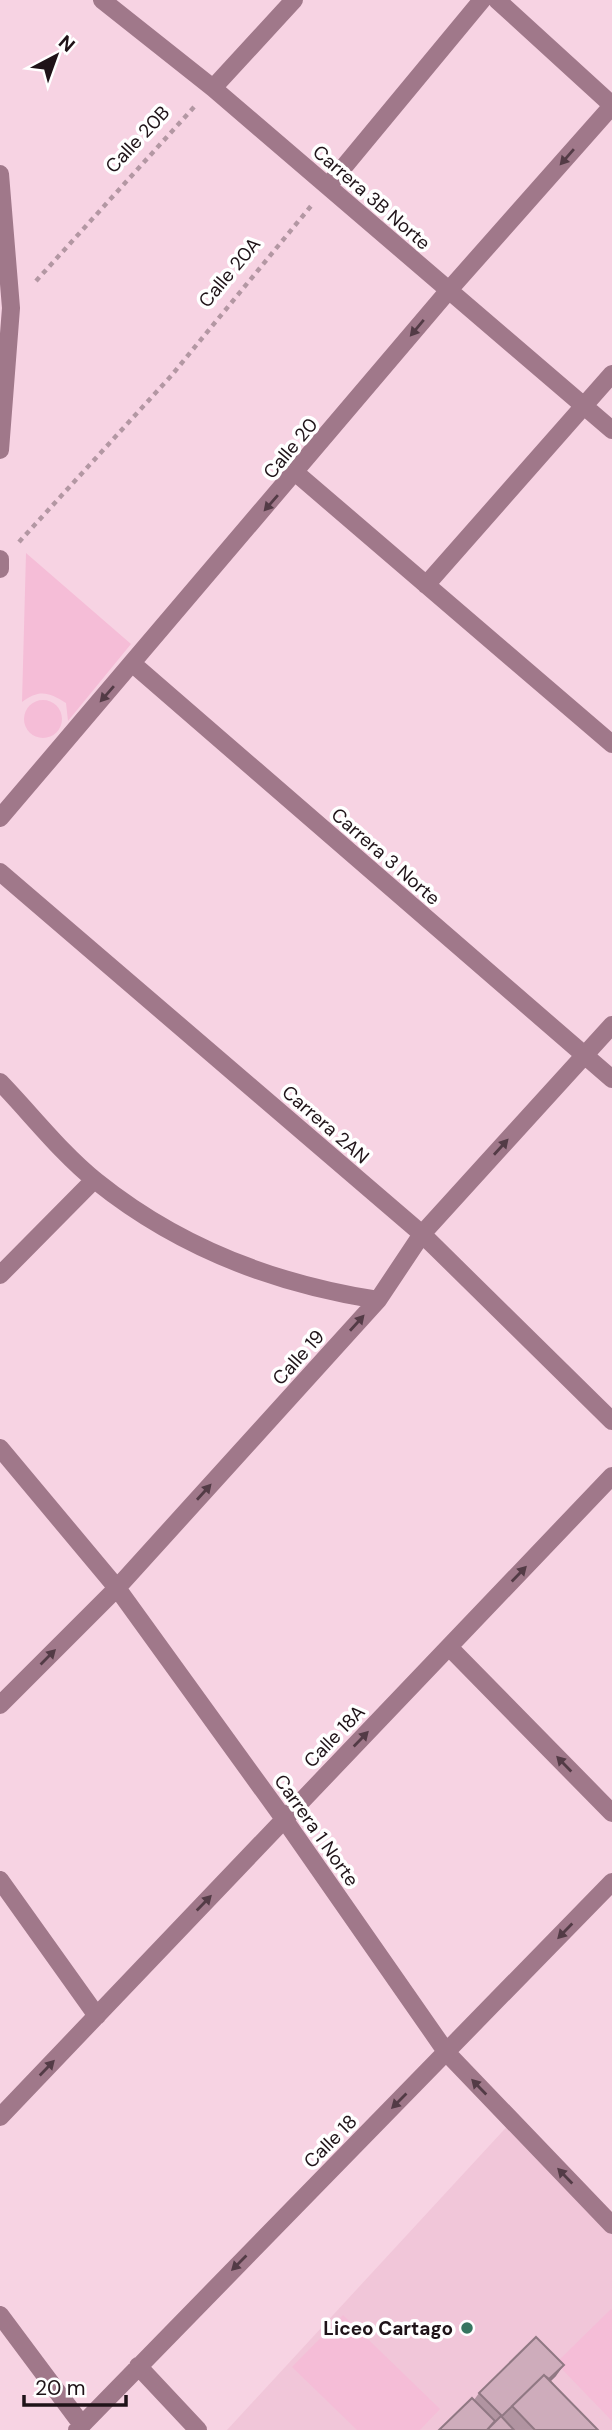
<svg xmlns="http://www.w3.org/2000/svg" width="612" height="2430" font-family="'DM Sans',sans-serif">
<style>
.built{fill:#f1c6d9}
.green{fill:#f5bdd7}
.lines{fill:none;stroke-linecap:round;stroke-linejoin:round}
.path{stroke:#b397a3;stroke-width:4.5;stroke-dasharray:5 5;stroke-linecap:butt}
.minor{stroke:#a0788a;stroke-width:18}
.wall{fill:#b194a1}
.shaded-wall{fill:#907883}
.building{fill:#ceacbb;stroke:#907883;stroke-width:2}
.oneway{fill:#533b46}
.poi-dot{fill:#377560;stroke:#fff;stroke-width:2.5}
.labels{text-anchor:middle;stroke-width:7;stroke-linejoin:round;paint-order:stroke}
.street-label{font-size:19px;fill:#1f1318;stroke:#fff}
.poi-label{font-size:19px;font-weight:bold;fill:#1f1318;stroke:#fff;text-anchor:end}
</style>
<rect width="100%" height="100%" fill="#f7d3e3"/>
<path class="built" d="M512 2121 612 2225V2430H227Z"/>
<path class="green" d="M26 553 131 644 68 721 66 703C49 692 39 689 22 702Z
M24 719a19 19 0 1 1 38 0a19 19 0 1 1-38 0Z
M611 2309 612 2310V2421L556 2363Z
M343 2315 440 2409 420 2430H357L292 2367Z"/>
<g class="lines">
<path class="path" d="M36 281 195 106
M19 542 171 376 311 206"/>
<path class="minor" d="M102 0 213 88 612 430
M497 0 612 105
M213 88 294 0
M0 174 11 308 0 450
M328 186 482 0
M296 473 612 744
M0 559V569
M426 585 612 374
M133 664 612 1079
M0 818 449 290 612 106
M0 872 422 1234 612 1421
M0 1082C31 1114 61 1153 96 1181 178 1247 274 1284 378 1300
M0 1275 94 1180
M0 1448 117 1588 284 1819 447 2053 612 2225
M449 1647 612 1813
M0 1705 117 1588 378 1300 422 1234 612 1025
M0 1880 97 2016
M0 2117 612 1476
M0 2315 82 2425
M138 2366 198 2430
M77 2430 612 1882"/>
</g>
<path class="wall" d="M556 2376 551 2381 598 2430H439L474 2400 479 2393Z"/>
<path class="shaded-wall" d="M564 2365 556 2376 538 2393 546 2383Z"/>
<path class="building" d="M536 2337 564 2365 549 2379 544 2375 502 2416 479 2393Z
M544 2375 598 2430H535L512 2406Z
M472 2398 495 2421 487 2430H439Z
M501 2416 514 2430H487Z"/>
<defs><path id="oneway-solid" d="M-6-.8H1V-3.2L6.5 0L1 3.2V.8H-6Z" transform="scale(1.75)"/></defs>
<g class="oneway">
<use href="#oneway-solid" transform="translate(567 157) rotate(131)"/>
<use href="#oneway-solid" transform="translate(417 328) rotate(130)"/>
<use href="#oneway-solid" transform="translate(271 503) rotate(131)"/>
<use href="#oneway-solid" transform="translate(107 694) rotate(131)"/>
<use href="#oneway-solid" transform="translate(501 1147) rotate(-48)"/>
<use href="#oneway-solid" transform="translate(357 1323) rotate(-48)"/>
<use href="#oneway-solid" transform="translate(204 1492) rotate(-48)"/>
<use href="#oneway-solid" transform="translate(519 1574) rotate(-46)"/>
<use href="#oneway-solid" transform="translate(48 1657) rotate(-45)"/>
<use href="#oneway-solid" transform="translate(361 1739) rotate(-46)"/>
<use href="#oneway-solid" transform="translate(564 1764) rotate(-134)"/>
<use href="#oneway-solid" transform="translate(204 1903) rotate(-46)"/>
<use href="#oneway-solid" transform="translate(565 1931) rotate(134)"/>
<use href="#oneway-solid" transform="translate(47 2068) rotate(-46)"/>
<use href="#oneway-solid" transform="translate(479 2087) rotate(-134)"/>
<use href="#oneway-solid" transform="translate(399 2101) rotate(135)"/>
<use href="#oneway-solid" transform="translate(565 2176) rotate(-134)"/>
<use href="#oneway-solid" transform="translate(239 2263) rotate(135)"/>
</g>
<circle class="poi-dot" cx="467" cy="2328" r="7"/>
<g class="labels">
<g class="street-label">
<text transform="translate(137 139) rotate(-47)" y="7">Calle 20B</text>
<text transform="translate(372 197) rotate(41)" y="7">Carrera 3B Norte</text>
<text transform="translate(229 272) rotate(-50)" y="7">Calle 20A</text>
<text transform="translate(290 448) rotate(-50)" y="7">Calle 20</text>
<text transform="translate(386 856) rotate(41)" y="7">Carrera 3 Norte</text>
<text transform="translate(326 1124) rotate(41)" y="7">Carrera 2AN</text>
<text transform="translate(298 1357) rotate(-48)" y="7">Calle 19</text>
<text transform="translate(334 1736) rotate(-46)" y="7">Calle 18A</text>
<text transform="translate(317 1830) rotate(55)" y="7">Carrera 1 Norte</text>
<text transform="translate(330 2141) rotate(-45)" y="7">Calle 18</text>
</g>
<g class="poi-label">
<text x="453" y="2335">Liceo Cartago</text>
</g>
</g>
<g transform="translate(56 56) rotate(41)" stroke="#ffffff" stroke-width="5" paint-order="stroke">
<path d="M0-5L12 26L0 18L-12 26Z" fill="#1f1318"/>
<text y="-10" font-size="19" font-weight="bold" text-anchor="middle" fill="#1f1318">N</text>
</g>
<path d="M24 2395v10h102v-10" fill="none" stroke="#1f1318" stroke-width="3.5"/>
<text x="35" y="2395" font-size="21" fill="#1f1318" stroke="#ffffff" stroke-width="5" paint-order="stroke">20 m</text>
</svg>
